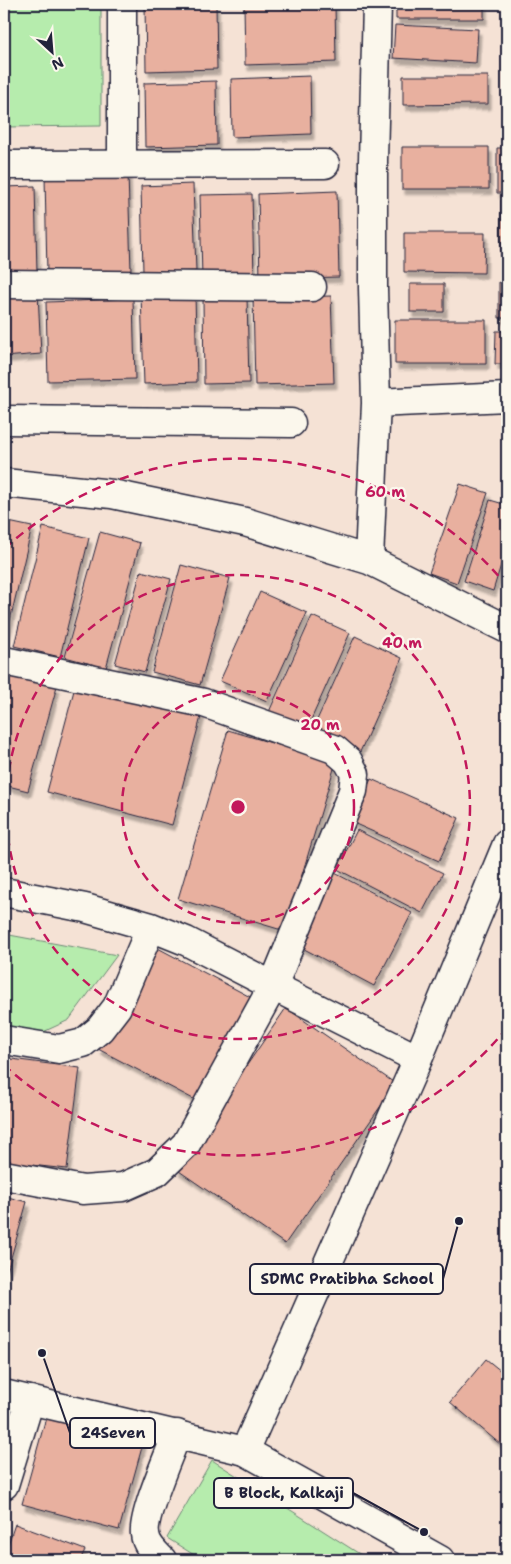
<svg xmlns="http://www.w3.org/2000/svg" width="511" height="1564" font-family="'Shantell Sans',sans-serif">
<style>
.green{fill:#b6ecad;stroke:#6c8774}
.building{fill:#e8b09f;stroke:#22223b;filter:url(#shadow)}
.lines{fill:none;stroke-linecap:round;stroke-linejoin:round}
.street-casing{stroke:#22223b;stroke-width:31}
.secondary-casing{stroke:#22223b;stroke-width:31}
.street{stroke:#fbf7ec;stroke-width:28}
.secondary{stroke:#fbf7ec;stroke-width:28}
.ring{fill:none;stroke:#c2185b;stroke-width:2.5;stroke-dasharray:9 6}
.centre{fill:#c2185b;stroke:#fbf7ec;stroke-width:2.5}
.ring-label{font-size:15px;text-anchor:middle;font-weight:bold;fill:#c2185b;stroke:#fbf7ec;stroke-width:4.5;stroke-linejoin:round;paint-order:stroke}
.leader{fill:none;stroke:#22223b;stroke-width:2}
.callout-dot{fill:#22223b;stroke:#fbf7ec;stroke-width:2}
.callout{fill:#fbf7ec;stroke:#22223b;stroke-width:2}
.callout-label{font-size:15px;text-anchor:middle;font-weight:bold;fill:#22223b}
</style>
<defs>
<filter id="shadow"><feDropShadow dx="3" dy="5.5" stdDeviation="1" flood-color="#0004"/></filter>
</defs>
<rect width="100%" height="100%" fill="#f5e2d5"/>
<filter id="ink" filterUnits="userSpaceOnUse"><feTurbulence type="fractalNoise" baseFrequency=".02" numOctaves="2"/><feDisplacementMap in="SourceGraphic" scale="10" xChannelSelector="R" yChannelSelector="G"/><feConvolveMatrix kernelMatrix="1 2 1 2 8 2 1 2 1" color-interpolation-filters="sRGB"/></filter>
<g filter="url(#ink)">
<path class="green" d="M4 4H101V126L4 127Z
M4 934 117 955 69 1020 41 1033 4 1027Z
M212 1460 369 1560H202L167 1538Z"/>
<path class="building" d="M216 4 217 69 146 71 145 5Z
M244 4H335L336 62 245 65Z
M396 4H484V19H396Z
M395 25 478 29 476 63 393 58Z
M310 76 311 134 232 137 231 79Z
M403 76H488V104L403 105Z
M216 81 217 145 145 147 144 83Z
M402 147H489V189H402Z
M497 148H507V193H497Z
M128 174 131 271 47 273 45 176Z
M193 184 196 271 143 272 141 186Z
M35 186 37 273 4 275V187Z
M337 191 339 277 260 279 258 194Z
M252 194 254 278 202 279 200 195Z
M501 200H507V276H501Z
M404 233H485L484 273 404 272Z
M499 282 507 283V318H499Z
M410 284H444V312H410Z
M38 293 41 354 4 357V295Z
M195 294 197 382 144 384 141 295Z
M331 296 334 383 255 385 253 298Z
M247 297 249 383 204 384 203 298Z
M133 299 135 379 48 381 46 302Z
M395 320H486V364H395Z
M496 331H507V364H495Z
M460 484 488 493 457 583 429 573Z
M490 500 507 505V545L493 591 464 581Z
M4 521 32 527 4 646Z
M43 527 89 538 60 657 14 646Z
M100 532 140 543 106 668 65 657Z
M181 565 230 578 200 685 152 672Z
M141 571 171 579 145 672 115 664Z
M260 592 307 613 267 701 220 681Z
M312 616 350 633 306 731 268 714Z
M355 636 402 658 360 752 312 731Z
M4 672 57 686 28 791 4 785Z
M77 679 202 713 172 825 47 792Z
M228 730 336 762 285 931 178 899Z
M371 779 459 818 439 861 351 822Z
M357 830 443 873 422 913 337 869Z
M329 870 412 913 374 986 291 942Z
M154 946 254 999 199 1102 98 1049Z
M286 1008 396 1084 285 1244 176 1169Z
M4 1058 80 1068 67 1169 4 1162Z
M4 1196 27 1202 4 1282Z
M486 1359 507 1376V1450L450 1402Z
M47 1414 144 1440 119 1530 22 1504Z
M15 1524 85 1550 80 1560H4V1556Z"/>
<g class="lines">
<g class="street-casing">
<path id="street" d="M122 4V165
M4 165 325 164
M4 284 312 287
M376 403 507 397
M4 420 291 423
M4 483 112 494 245 522 369 560 507 629
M369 560 376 403 373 288V160L377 4
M4 661 204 703 334 749 348 761 355 774 353 791 273 986 186 1144 157 1172 123 1187 83 1190 4 1175
M4 892 85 908 151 927 186 941 273 986 418 1059
M4 1040 59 1049 83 1043 100 1029 117 1007 151 927
M245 1451 418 1059 507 844
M4 1485 30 1400
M162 1560C155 1553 146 1545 145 1534 142 1516 169 1455 177 1434"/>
</g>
<g class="secondary-casing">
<path id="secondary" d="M4 1394 245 1451 440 1560"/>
</g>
<use href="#street" class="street"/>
<use href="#secondary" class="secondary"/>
</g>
</g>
<g class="ring">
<circle cx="238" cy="807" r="116"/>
<circle cx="238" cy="807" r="232"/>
<path d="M507 1028A348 348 0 0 1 5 1066M5 548A348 348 0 0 1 507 586"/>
</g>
<circle cx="238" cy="807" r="8" class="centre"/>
<g class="ring-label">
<text x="385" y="497">60 m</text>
<text x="402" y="648">40 m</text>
<text x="320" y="730">20 m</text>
</g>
<path class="leader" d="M459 1221L443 1279M42 1353L70 1433M424 1532L353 1493"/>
<g class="callout-dot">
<circle cx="459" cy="1221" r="5"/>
<circle cx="42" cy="1353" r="5"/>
<circle cx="424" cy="1532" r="5"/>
</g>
<g class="callout">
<rect x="250" y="1264" width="193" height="30" rx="5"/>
<rect x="70" y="1418" width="85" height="30" rx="5"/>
<rect x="214" y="1478" width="139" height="30" rx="5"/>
</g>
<g class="callout-label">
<text x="347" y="1284">SDMC Pratibha School</text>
<text x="113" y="1438">24Seven</text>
<text x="284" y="1498">B Block, Kalkaji</text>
</g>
<rect width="511" height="1564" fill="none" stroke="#fbf7ec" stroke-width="20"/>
<rect x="10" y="10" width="491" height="1544" fill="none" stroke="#22223b" stroke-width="2" filter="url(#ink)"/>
<g transform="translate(52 52) rotate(154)" stroke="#fbf7ec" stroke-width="4" paint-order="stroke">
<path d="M0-4L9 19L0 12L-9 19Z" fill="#22223b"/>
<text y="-8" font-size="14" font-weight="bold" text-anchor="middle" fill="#22223b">N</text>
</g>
</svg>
